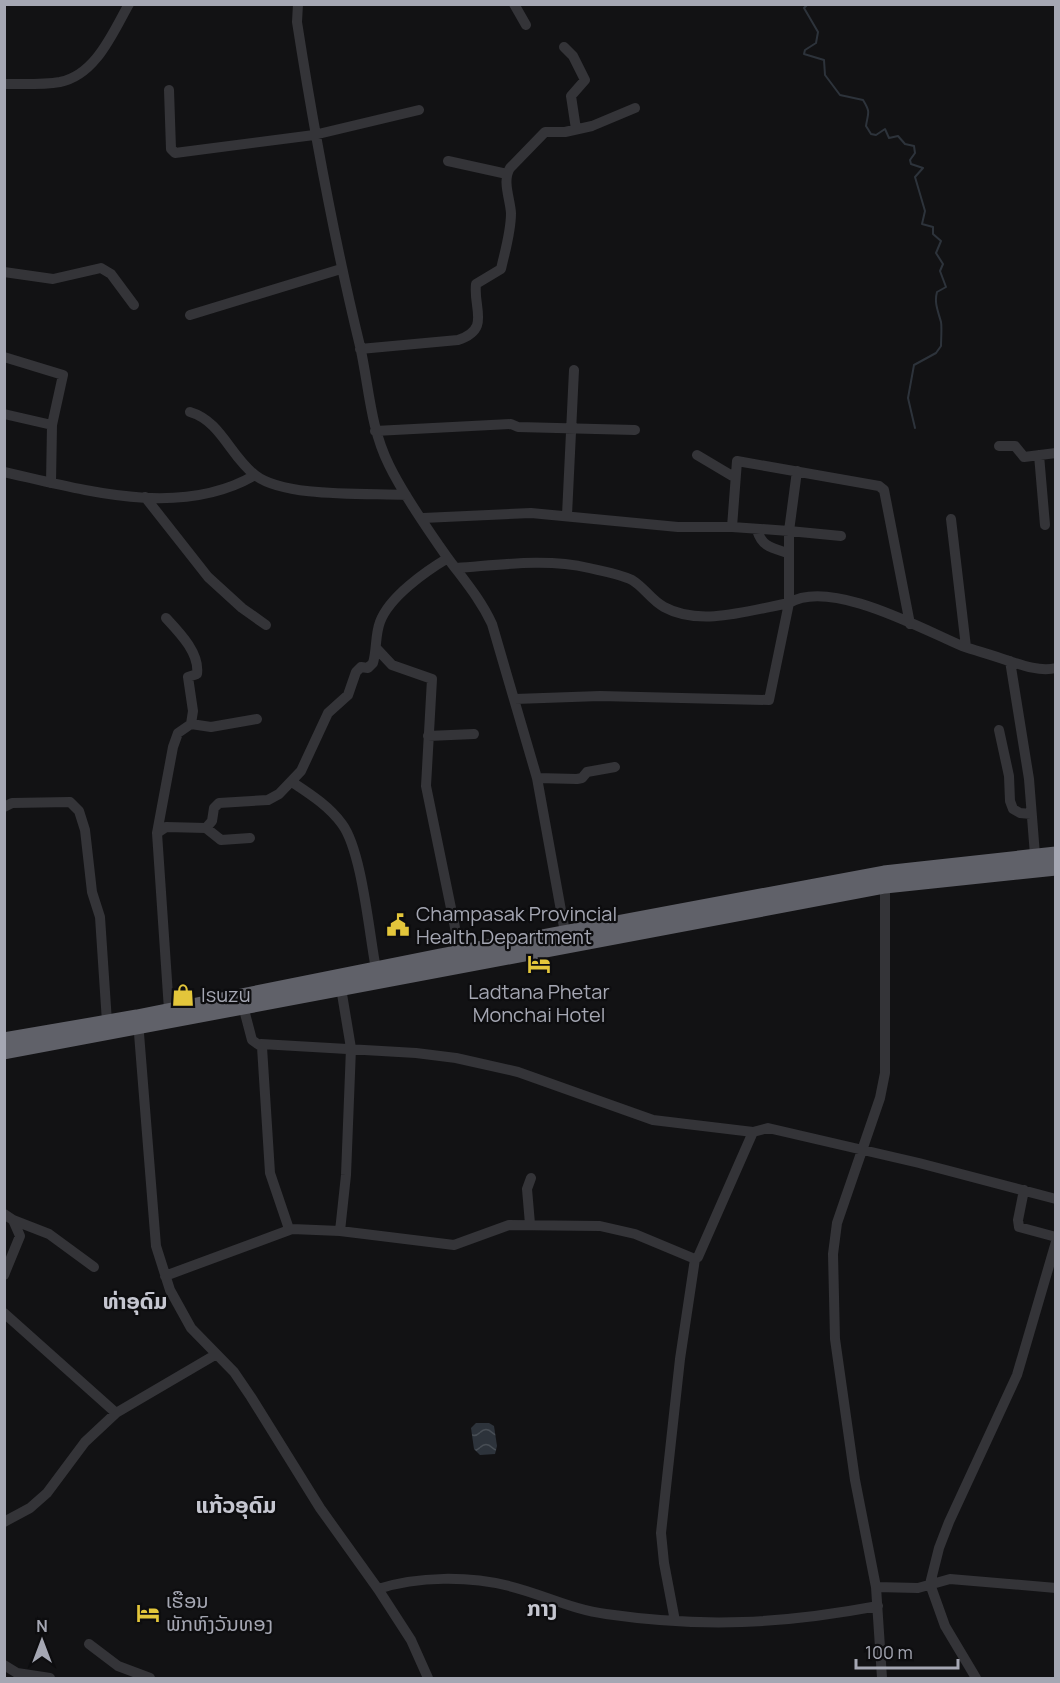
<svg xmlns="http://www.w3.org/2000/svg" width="1060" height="1683" font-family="Manrope,'Noto Sans Lao',sans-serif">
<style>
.water{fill:url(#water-waves)}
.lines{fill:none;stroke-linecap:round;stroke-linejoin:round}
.stream{stroke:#2d333b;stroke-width:2}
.minor{stroke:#343438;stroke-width:10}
.highway{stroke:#606169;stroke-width:15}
.labels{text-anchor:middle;stroke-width:4.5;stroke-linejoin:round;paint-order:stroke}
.poi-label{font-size:20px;fill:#a5a7b3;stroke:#0d0d0f;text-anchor:start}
.quarter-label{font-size:22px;font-weight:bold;fill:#c5c6d0;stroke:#0d0d0f}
</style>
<defs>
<pattern id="water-waves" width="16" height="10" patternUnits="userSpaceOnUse" patternTransform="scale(1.5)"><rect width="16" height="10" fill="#2d333b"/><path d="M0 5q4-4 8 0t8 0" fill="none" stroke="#484e55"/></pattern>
</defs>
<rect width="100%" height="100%" fill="#121214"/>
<path class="water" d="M476 1423H489L494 1426 497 1446 495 1454 480 1455 474 1449 471 1428Z"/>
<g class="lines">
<path class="stream" d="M808 4 804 8 818 32 816 43 805 50 804 54 824 60 825 75 840 95 863 100C871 113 868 112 866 126L871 134 876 135 885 129 889 138 898 136 905 144 914 146 915 153 910 160 911 164 923 168 915 177 925 211 922 224 933 227V234L941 241 936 253 943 264 940 271 946 287 937 292C934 303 938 311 941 322 942 327 941 340 941 346L936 353 914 365 908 398 915 428
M812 4H814"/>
<path class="minor" d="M298 4 297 22C314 131 334 239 360 346 369 386 370 427 389 465 403 494 428 530 447 557 463 579 480 598 492 624L537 778 566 938
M514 4 526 25
M564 47 573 56 585 80 571 96 576 129
M4 84C23 84 42 85 60 82 96 75 113 32 129 4
M169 90 171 149 175 153 314 135 419 110
M448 161 507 174
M4 272 53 279 101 268 111 274 134 305
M190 315 341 269
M360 349 458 340C491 329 473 309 476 284L501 269C505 251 511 232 511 213 510 198 502 181 510 168L545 132H565L592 126 635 108
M4 357 63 375 52 425 51 483
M190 412C221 421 230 456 255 475 284 498 368 493 406 495
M4 414 52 425
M375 431 511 424 518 427 635 430
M999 446H1015L1024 457 1056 453
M697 455 734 477
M1039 455 1045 525
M797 471 789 531 841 536
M4 472C84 490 180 519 255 475
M145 497 208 577 242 608 266 625
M567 515 574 370
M423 518 531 513 678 527H732L737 461 879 486 884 490 910 624
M951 519 966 647
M757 530C762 547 772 548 788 553
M457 568C500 565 546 558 589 568 602 571 620 574 632 580 644 587 651 600 664 607 700 627 751 610 789 603V531L732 527
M166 618C179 632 200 653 197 674L188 677 193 711 191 724 178 733 173 747 157 833 169 1010
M377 649 392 665 432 679 426 786 460 952
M1010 661 1029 779 1035 855
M515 699 600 696 769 700 789 603C830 578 922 629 962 646 977 651 992 655 1006 660 1021 665 1040 672 1056 668
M191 724 211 727 257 719
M999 730 1009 776 1010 801 1013 809 1020 813 1031 814
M428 736 474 734
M537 778 577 779 582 778 587 772 615 767
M292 782C310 794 329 806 342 824 362 851 369 933 376 969
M4 807 12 803 70 802 79 811 85 830 92 892 100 917 107 1022
M206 828 221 840 250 838
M157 833 166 827 206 828 212 821 214 808 219 803 268 800 279 794 301 771 328 713 348 695 356 672 361 667 368 668 373 663C377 649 375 635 380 622 389 597 426 571 448 558
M242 1002 252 1040 262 1047 270 1173 289 1229
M138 1021 156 1246 170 1290 191 1328 234 1372 251 1397 320 1508 378 1589 411 1640 428 1678
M261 1044 416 1053 456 1058 518 1072 653 1120 753 1132
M1024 1190 1018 1220 1019 1227 1056 1237
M4 1214 13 1220 20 1236 4 1275
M13 1220 49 1234 94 1267
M530 1224 527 1189 531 1178
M340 1231 346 1175 351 1048 341 988
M165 1276 292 1229 340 1231 454 1245 509 1225 600 1226 635 1234 695 1259
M4 1313 116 1413
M4 1522 30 1508 47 1493 85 1442 116 1413 215 1355
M876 1587 918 1588 950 1579 1056 1588
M378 1589C418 1576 469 1576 509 1586 542 1594 573 1610 606 1614 703 1628 782 1624 878 1606
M675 1621 664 1563 661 1533 680 1359 695 1259 698 1257 753 1132 768 1128 919 1163 1056 1199
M89 1644 118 1666 150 1678
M4 1665 17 1673 50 1678
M882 1678 876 1587 855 1480 835 1339 833 1254 837 1223 880 1098 885 1073V879
M976 1678 945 1626 930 1584 939 1548 949 1522 1017 1375 1056 1242"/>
<path class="highway" d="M4 1040 137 1017 440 956 884 873 1056 854
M4 1052 885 886 1056 868"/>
</g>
<defs>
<g id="civic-bare" transform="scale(1.8)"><path d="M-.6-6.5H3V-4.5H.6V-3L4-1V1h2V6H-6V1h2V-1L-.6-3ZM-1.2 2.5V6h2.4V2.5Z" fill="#e3c63b" stroke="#0d0d0f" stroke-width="2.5" paint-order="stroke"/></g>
<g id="hotel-bare" transform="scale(1.8)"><path d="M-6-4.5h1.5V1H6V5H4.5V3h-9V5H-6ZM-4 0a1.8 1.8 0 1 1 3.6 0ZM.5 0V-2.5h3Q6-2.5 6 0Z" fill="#e3c63b" stroke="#0d0d0f" stroke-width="2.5" paint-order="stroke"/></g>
<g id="shop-bare" transform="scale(1.8)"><path d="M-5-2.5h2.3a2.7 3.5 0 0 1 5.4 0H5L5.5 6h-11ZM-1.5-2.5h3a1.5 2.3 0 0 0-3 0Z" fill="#e3c63b" stroke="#0d0d0f" stroke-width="2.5" paint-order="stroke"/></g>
</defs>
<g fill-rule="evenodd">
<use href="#civic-bare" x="398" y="925"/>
<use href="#hotel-bare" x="539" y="964"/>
<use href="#shop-bare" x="183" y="995"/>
<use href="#hotel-bare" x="148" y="1613"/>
</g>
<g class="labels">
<g class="poi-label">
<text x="416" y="921">Champasak Provincial<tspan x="416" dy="23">Health Department</tspan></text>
<text x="539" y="999" text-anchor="middle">Ladtana Phetar<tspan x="539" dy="23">Monchai Hotel</tspan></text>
<text x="201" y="1002">Isuzu</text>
<text x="166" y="1608">ເຮືອນ<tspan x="166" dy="23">ພັກຫົງວັນທອງ</tspan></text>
</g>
<g class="quarter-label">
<text x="135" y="1309">ທ່າອຸດົມ</text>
<text x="236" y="1513">ແກ້ວອຸດົມ</text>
<text x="542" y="1616">ກາງ</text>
</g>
</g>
<rect width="1060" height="1683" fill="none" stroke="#a5a7b3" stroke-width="12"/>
<g transform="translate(42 1641)" stroke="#0d0d0f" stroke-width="4.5" paint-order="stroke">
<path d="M0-4.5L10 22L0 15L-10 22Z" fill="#a5a7b3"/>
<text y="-9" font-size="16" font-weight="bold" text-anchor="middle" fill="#a5a7b3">N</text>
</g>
<path d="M856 1659v9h102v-9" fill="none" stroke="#a5a7b3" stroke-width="3"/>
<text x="865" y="1659" font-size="18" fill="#a5a7b3" stroke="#0d0d0f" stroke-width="4.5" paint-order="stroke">100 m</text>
</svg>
